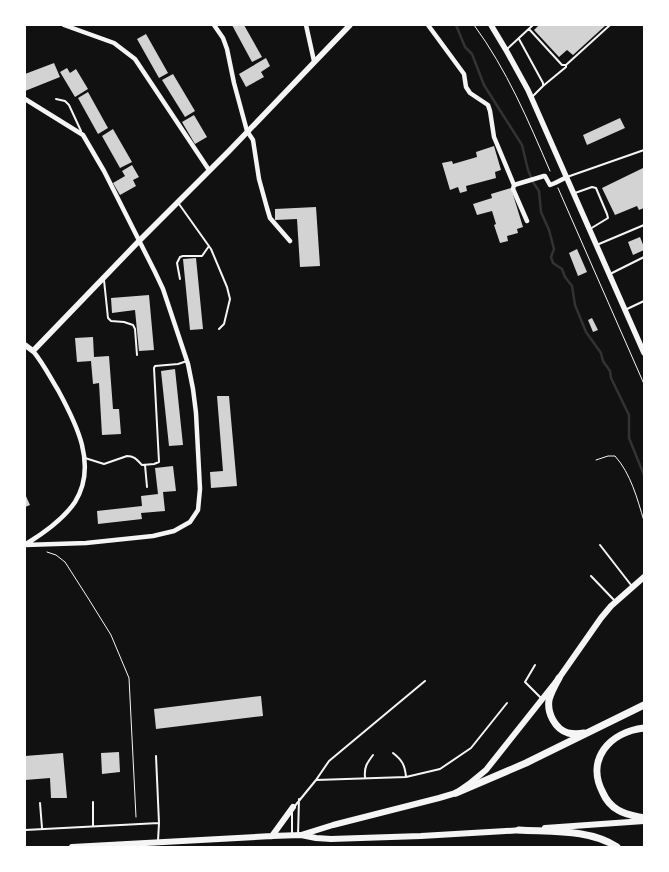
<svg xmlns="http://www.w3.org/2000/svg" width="669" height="872" font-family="'Roboto Serif',serif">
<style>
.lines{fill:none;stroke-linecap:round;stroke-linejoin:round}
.stream{stroke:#333;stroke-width:2.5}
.building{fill:#d3d3d3}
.path{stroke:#f5f5f5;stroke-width:1}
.service{stroke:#f5f5f5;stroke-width:2}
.minor{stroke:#f5f5f5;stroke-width:4.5}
.tertiary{stroke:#f5f5f5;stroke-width:5.5}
.secondary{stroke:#f5f5f5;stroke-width:6}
.primary{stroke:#f5f5f5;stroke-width:7}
</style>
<rect width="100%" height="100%" fill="#111"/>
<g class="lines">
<path class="stream" d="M456 25 465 47 472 54 484 85 522 145 528 170 533 182 539 191 541 212 549 230 554 249 551 257 553 263 562 269 565 277 572 286 575 305 586 332 601 353 603 361 610 371 611 378 629 415V438L644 475"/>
</g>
<path class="building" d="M232 25H244L262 57 252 62Z
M539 25H606L573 55 567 50 559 57 534 30Z
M146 34 168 73 159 78 137 39Z
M266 58 270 66 261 72 264 77 246 87 239 74Z
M54 63 60 77 25 91V74Z
M67 68 70 73 76 69 88 89 75 97 60 72Z
M173 74 195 111 185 117 162 80Z
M88 92 108 128 98 134 78 98Z
M194 115 207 137 195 144 182 122Z
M620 118 625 128 587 145 583 135Z
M113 129 132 162 120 168 102 136Z
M494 146 501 170 495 172 496 178 466 186 467 191 460 193 458 187 450 190 442 163 452 161 453 164 477 157 476 152Z
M132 165 139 177 133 180 136 186 120 195 113 183 125 176 122 171Z
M643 168 644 169V208L639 210 637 206 615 215 602 188Z
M511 188 523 227 517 229 518 233 507 236 508 241 500 243 494 225 496 224 492 211 477 215 473 204 492 198 491 194Z
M316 207 320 266 300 267 297 219 275 220V209Z
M640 237 644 247V250L633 255 628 242Z
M577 249 587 272 578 276 569 253Z
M196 258 203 329 190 330 183 259Z
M149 295 154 350 139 351 135 310 112 313 111 298Z
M592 318 598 330 593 332 588 320Z
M93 337 94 357 109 356 113 409H119L121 434 102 435 99 383 93 384 91 361 77 362 75 338Z
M175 369 183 445 169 446 161 371Z
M217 396H229L237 486 211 488 210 472 223 471Z
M173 466 176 491 163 492 165 511 141 513 142 519 98 524 97 511 142 506 141 496 158 494 155 468Z
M25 494 30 505 25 507Z
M261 696 263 716 156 729 154 709Z
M119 752 120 772 102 774 101 753Z
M63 753 67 798H51L50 778 25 780V756Z"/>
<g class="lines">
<path class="path" d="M474 25C507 70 528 120 550 171
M558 188 644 384
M596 460 608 456H615C631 474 637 498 644 521
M47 552 56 555 65 562 88 598 111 635 129 678 136 817"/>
<path class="service" d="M529 29 562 65H566L610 25
M519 39 543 83V86L533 96
M506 50 533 25
M543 86 566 67V65
M56 99 65 101 69 105 81 131
M567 177 644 150
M575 193 592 187 596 188 607 214 608 218 590 229
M179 204 211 249 227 287 230 299 224 324 219 329
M599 244 644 225
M610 274 644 257
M180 279 177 263 180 257 183 256H202L209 246
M104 280 108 318 111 321 124 322 133 325 135 329 137 355
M627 309 644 301
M85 458 104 464 127 456C135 456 137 460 142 465L154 464 159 462 154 368 155 366 178 364 187 361
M145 465 147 487
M600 545 631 585
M591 576 614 600
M535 665 525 682 540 697
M393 753C402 760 405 765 406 777
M156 756 159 823 158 841
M365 777C364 767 367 763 373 755
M316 780 329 761 425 681
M93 802V826
M40 803 42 828
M294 807 316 780 406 777 440 769 471 748 507 703
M292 811V834
M25 830 159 823
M298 835 299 799"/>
<path class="minor" d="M64 25 114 43 135 59 209 170
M214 25 223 38 227 49 234 83 247 131 253 140 259 179 267 208 270 218 290 241
M306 25 314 61
M428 25 464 74 466 87 470 93 488 105 490 111 494 137 514 185 513 189 527 221
M25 99 83 135 104 171 155 272 163 289 188 364 193 389 196 413 200 489 198 510 190 522 174 531 153 536 86 543 25 545
M514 185 544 176H545L550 185 555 183 567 177
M26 544C44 533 63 520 75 502 98 465 76 423 58 390 50 377 43 363 33 351"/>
<path class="tertiary" d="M491 25 506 50 528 90 644 353
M25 345 33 351 139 241 229 151 350 25"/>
<path class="secondary" d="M545 828 644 821
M301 835 333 825 439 798 456 793 469 784 486 770 559 678 601 618 611 606 644 577
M272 836 293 807
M72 847 272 836 301 835 316 838 331 839 421 836 523 830"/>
<path class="primary" d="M559 678C555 685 551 692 549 700 547 713 555 729 568 733 573 734 579 734 584 733
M644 728C610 732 585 759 603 793 606 800 611 806 618 810 626 815 635 816 644 818
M456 793 526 763 644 705
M519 830C551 832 590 829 617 847"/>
</g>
<rect width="669" height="872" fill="none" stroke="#ffffff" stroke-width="52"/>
</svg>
